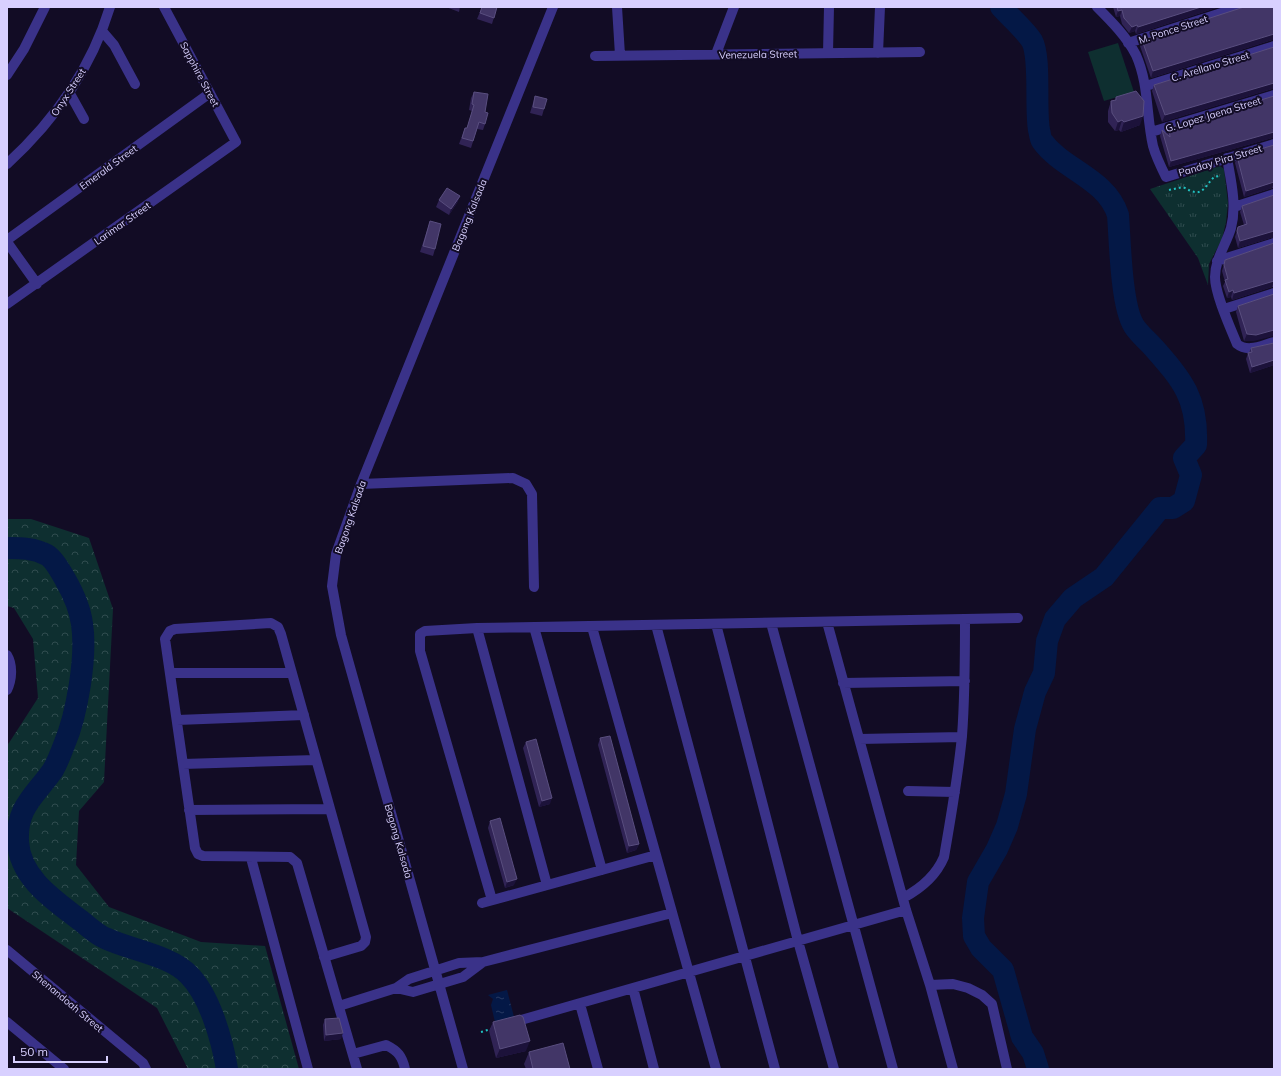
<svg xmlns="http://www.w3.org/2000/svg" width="1281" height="1076" font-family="Mulish,sans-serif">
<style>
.forest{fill:url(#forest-crowns)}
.park{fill:url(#park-tufts)}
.pitch{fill:#0e2f30}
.water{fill:url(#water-ripples)}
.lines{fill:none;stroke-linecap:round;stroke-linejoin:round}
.river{stroke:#041846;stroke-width:22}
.path{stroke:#21c2c2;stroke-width:2;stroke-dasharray:2 3;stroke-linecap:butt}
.minor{stroke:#3a3289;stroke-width:10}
.wall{fill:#302355}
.shaded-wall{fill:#1c123a}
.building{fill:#423667;stroke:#594e7f}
.labels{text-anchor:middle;stroke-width:4;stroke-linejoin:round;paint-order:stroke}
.street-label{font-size:10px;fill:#d8d0ff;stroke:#120c25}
</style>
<defs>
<pattern id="forest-crowns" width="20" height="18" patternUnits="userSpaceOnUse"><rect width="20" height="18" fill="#0e2f30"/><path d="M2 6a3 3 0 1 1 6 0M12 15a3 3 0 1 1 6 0" fill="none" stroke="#304c4f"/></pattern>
<pattern id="park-tufts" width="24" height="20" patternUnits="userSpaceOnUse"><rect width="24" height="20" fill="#0e2f30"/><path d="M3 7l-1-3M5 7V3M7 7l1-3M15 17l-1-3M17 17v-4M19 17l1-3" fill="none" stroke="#304c4f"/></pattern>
<pattern id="water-ripples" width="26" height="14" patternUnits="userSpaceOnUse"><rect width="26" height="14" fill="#041846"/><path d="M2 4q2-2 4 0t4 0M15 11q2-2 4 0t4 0" fill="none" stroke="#283962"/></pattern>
</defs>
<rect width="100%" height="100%" fill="#120c25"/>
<path class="forest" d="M7 519H31L89 538 113 609 104 782 79 811 76 865 109 907 201 942 265 946 299 1069H188L157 1008 7 908V746L38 698 33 639 14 608 7 606Z"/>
<path class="park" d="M1220 166 1224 169 1228 203 1226 222 1222 239 1209 264 1208 285 1198 258 1150 189Z"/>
<path class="pitch" d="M1118 43 1134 92 1104 101 1088 52Z"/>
<path class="water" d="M507 990 514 1017 495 1022 491 1005 493 999 488 995Z"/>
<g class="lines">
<path class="river" d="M1001 7C1010 17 1026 31 1032 41 1041 58 1035 107 1039 130 1040 133 1040 138 1042 141 1063 170 1106 178 1118 215 1120 240 1121 306 1134 326 1139 334 1148 341 1154 348 1183 381 1198 399 1196 445L1184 458 1191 475 1184 501 1173 508H1160L1104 577 1073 598 1055 619 1047 641 1044 673 1035 692 1025 729 1016 794 1007 826 997 849 978 882 973 918 974 936 981 948 1003 970 1022 1037 1033 1053 1038 1069
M7 548C21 548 34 548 47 555 54 559 61 572 65 579 73 593 80 608 82 624 87 656 77 715 64 745 61 753 57 763 53 770 35 796 16 807 18 842 20 878 54 900 80 920 88 926 96 934 105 938 130 950 170 955 189 975 210 996 222 1040 227 1069"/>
<path class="path" d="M1169 190 1183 187C1202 198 1202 190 1214 177L1219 176
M481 1032 491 1029"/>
<path class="minor" d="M617 7 620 55
M1097 7C1111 21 1127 37 1136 55 1149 84 1146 115 1153 146 1156 157 1161 167 1166 177L1274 144
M102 31 114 45 135 84
M1128 43 1240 7
M828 53 829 7
M878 53 880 7
M716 54 734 7
M595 56 920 52
M7 75 24 49 45 7
M1146 86 1274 46
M69 92 84 119
M1151 132 1274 95
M1227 158C1231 181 1237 205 1231 228 1226 245 1215 259 1215 277 1215 294 1230 327 1237 344 1248 353 1262 345 1274 342
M7 164C54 121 91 69 110 7
M1234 207 1274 194
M7 240 210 93
M7 242 37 284
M1217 261 1274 243
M7 304 236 142 164 7
M1224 309 1274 293
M361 484 513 478 526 484 532 494 534 587
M827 622 906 910 930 985 953 1069
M771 623 893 1069
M716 624 798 941 834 1069
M656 625 775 1069
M534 627 602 870
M592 627 716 1069
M477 628 547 885
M7 655C13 665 12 680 7 690
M170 673H292
M843 683 965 681
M177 720 304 715
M859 739 962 737
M183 764 316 760
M908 791 955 792
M189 810 330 809
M251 858 308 1069
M903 898C920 889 936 876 944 857 951 817 958 777 962 736 965 697 965 658 965 619
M492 900 420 651V634L425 631 477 628 1018 618
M482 903 656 855
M7 950 143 1063 146 1069
M324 957 361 946 365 942 366 937 281 634 278 627 271 623 175 629 170 631 165 639 195 848 198 854 203 856 290 857 297 863 357 1069
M930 985 953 984 968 988 982 995 992 1004 1007 1069
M396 988 413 992 463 977 483 962
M633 988 654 1069
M580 1004 598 1069
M339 1006 396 988 409 979 459 963 483 962 672 913
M521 1020 906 910
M7 1022 64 1069
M353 1054 386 1045C398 1051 402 1056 405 1069
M463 1069 341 635 332 586 336 554 361 484 553 7"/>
</g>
<path class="wall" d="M446 7H460L459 12Z
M482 7H497L492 24 477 19Z
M1113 7H1219L1136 34 1135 31 1129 33 1122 24 1120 16 1116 17Z
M1142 40H1272L1151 78 1140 46Z
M1274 47V89H1272L1162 122 1152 91 1154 85Z
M474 92 485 112V124L483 130 477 129 471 148 459 144 465 128H467L472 111 469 110 471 98Z
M535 96 544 109 542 116 530 113Z
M1116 97 1140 125 1121 132 1119 130 1115 131 1108 122V111L1111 101 1115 100Z
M1169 128 1272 138 1169 167 1160 136 1162 130 1166 134Z
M1274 145V188H1272L1244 197 1235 163 1237 156Z
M1274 195V237L1238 248 1235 237 1238 227 1244 225 1240 212 1242 206Z
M460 196 457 203 449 215 436 207 439 200Z
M430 221 435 249 433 256 420 252Z
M1274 243V287H1272L1232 300 1231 297 1227 298 1223 286 1225 282 1222 271 1225 260Z
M1238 306 1254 341H1244L1236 312Z
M1274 343V365L1250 373 1246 359 1248 353H1249L1251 348Z
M600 738 639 844 636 850 627 853 598 745Z
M526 742 550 804 539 807 523 748Z
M490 821 514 885 505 888 488 828Z
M325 1019 341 1039 324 1041 323 1025Z
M493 1022 526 1051 496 1058 489 1031Z
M529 1052 570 1069H526L524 1064Z"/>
<path class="shaded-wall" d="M1201 7H1219L1136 34 1138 27Z
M1122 10 1120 16 1116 17 1118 11Z
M1137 25 1135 31 1129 33 1132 27Z
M1274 34V40H1272L1151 78 1153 71Z
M1274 83V89H1272L1162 122 1165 115Z
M1143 116 1140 125 1121 132 1124 122Z
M1122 120 1119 130 1115 131 1118 122Z
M1274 132V138H1272L1169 167 1171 161Z
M1274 182 1272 188 1244 197 1246 191Z
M460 196 457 203 449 215 451 209Z
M1274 231V237L1238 248 1240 241Z
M1274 281 1272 287 1232 300 1234 293Z
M1233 290 1231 297 1227 298 1229 292Z
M1274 330V336L1254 341H1244L1247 334Z
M1274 360V365L1250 373 1252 367Z
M552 798 550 804 539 807 542 801Z
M639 844 636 850 627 853 629 846Z
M517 879 514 885 505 888 507 882Z
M343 1033 341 1039 324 1041 326 1035Z
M530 1041 526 1051 496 1058 500 1049Z"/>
<path class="building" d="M482 7H497L494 18 480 13Z
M1117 7H1201L1138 27 1137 25 1132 27 1124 18 1122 10 1118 11Z
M1244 7H1274V34L1153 71 1142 40Z
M1274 47V83L1165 115 1154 85Z
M1136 91 1144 101 1143 116 1124 122 1122 120 1118 122 1112 113 1111 101 1116 100V97Z
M474 92 488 94 485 112 488 113 485 124 479 122 473 141 462 138 465 128H467L474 105 472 104Z
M535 96 547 99 544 109 533 107Z
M1274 96V132L1171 161 1162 130 1170 137 1169 128Z
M1274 145V182L1246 191 1237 156Z
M447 188 460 196 451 209 439 200Z
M1274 195V231L1240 241 1237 231 1238 227 1247 224 1242 206Z
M430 221 441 224 435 249 423 246Z
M1274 243V281L1234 293 1233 290 1229 292 1225 280 1228 279 1224 265 1225 260Z
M1274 294V330L1256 335 1247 334 1238 306Z
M1274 343V360L1252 367 1248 353 1252 352 1251 348Z
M610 736 639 844 629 846 600 738Z
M536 739 552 798 542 801 526 742Z
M500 818 517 879 507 882 490 821Z
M520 1015 523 1017 530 1041 500 1049 493 1022Z
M339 1018 343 1033 326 1035 325 1019Z
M563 1043 570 1069H533L529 1052Z"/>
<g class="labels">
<g class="street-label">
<text transform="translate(1173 29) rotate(-18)" y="4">M. Ponce Street</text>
<text transform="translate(758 54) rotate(-1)" y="4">Venezuela Street</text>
<text transform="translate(1210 66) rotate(-17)" y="4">C. Arellano Street</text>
<text transform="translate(200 74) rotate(62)" y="4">Sapphire Street</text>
<text transform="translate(68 92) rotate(-57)" y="4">Onyx Street</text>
<text transform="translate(1213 114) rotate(-17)" y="4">G. Lopez Jaena Street</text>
<text transform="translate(1220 160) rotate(-17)" y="4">Panday Pira Street</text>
<text transform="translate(108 167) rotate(-36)" y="4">Emerald Street</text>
<text transform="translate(469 215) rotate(-68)" y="4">Bagong Kalsada</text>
<text transform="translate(122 223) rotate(-35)" y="4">Larimar Street</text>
<text transform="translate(350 517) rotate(-71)" y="4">Bagong Kalsada</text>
<text transform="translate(399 841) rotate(74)" y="4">Bagong Kalsada</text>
<text transform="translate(68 1001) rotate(40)" y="4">Shenandoah Street</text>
</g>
</g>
<rect width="1281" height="1076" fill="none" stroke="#d8d0ff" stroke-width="16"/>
<path d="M14 1056v6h93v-6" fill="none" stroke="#d8d0ff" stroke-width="2"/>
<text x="20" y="1056" font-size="12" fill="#d8d0ff" stroke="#120c25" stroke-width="3" paint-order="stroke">50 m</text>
</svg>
